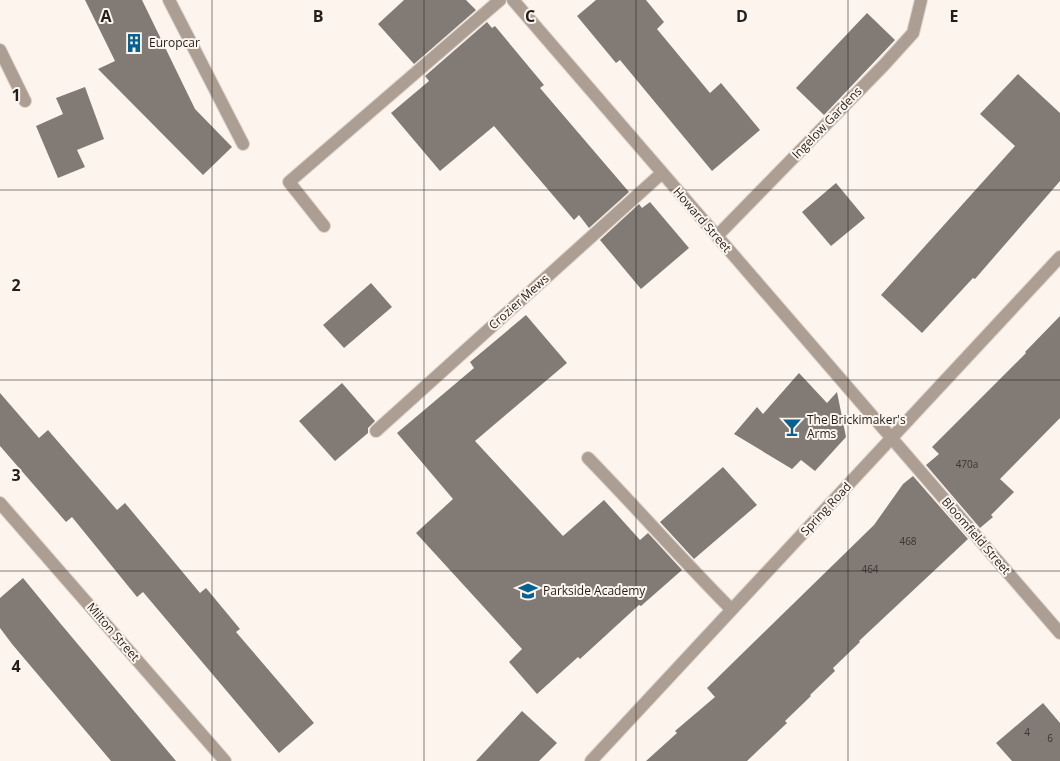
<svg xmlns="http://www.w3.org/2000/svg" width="1060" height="761" font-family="'Open Sans',sans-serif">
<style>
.building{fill:#827b75}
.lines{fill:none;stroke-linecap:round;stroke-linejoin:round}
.service-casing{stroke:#dad2cc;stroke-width:14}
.minor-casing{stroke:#dad2cc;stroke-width:14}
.tertiary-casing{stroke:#dad2cc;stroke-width:14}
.service{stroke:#ad9e93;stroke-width:12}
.minor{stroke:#ad9e93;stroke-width:12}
.tertiary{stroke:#ad9e93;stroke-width:12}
.grid{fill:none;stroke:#211e1c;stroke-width:1;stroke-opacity:0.55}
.labels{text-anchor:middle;stroke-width:4;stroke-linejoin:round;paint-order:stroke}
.number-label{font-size:10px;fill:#393532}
.poi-label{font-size:12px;fill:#211e1c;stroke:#fdf4ed;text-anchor:start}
.street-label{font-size:12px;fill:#211e1c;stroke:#fdf4ed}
.grid-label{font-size:16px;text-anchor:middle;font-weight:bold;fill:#211e1c;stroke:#fdf4ed;stroke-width:4;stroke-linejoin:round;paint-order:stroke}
</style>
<rect width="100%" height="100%" fill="#fdf4ed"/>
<path class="building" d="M85 0H142L195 109 232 147 203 175 98 69 115 61Z
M404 0H466L476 10 414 64 378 24Z
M596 0H646L664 22 657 29 710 93 721 83 760 130 712 171 620 60 616 63 577 16Z
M867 13 895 40 824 115 796 88Z
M487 22 492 28 495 26 544 85 540 88 629 192 589 228 579 215 574 220 494 126 440 171 391 113 429 81 425 76Z
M1018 74 1060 113V181L975 279 973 278 922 333 881 295 1015 146 980 114Z
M85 87 104 139 77 150 85 167 58 178 36 126 63 114 56 98Z
M836 183 865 218 831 246 802 212Z
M650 202 689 248 641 289 600 240 639 204 642 208Z
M371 283 392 307 344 348 323 325Z
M526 315 567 363 475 441 563 536 604 500 640 540 648 533 682 570 641 606 639 605 580 659 578 657 537 694 509 662 522 649 416 533 453 499 397 433 474 368 470 362Z
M1060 316V418L1000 479 1014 492 991 515 993 517 980 528 926 465 939 454 932 447 1026 353 1025 352Z
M799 373 827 403 837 392 846 437 815 471 801 460 792 469 734 434 757 407 763 414Z
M342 383 375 421 368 428V433L335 461 299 421Z
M0 393 39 438 48 430 117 510 125 503 200 593 206 588 240 629 236 632 314 723 279 753 143 592 137 597 72 517 66 522 0 446Z
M723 467 757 505 694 559 660 522Z
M913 476 968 539 859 641 860 642 833 668 835 671 810 695 811 696 785 721 787 723 747 761H646L677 733 675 731 715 697 707 688 874 525 903 484Z
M23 578 60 623 176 761H111L12 644 0 628V598Z
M1043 703 1060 723V761H1012L996 743Z
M522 711 557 743 539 761H476Z"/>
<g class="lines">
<g class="service-casing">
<path id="service" d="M169 0 243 144
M0 50 25 101
M324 226 289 182 500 0
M588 458C637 508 682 560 731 609"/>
</g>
<g class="minor-casing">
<path id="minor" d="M513 0 1060 633
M717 236 884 65 913 33 921 0
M376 431 662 173
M0 503 225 761"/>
</g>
<g class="tertiary-casing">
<path id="tertiary" d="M591 761 1060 257"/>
</g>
<use href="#service" class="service"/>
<use href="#minor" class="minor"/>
<use href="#tertiary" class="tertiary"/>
</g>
<path class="grid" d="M212 0V761M424 0V761M636 0V761M848 0V761M0 190H1060M0 380H1060M0 571H1060"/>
<defs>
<g id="building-bare" transform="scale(1.5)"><path d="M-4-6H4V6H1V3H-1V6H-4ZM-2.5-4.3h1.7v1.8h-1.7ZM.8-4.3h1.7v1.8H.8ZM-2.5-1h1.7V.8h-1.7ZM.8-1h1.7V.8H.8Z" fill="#056293" stroke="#fdf4ed" stroke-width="2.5" paint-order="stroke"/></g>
<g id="bar-bare" transform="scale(1.5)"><path d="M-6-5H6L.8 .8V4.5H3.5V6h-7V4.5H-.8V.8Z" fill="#056293" stroke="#fdf4ed" stroke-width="2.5" paint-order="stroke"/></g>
<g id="school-bare" transform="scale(1.5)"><path d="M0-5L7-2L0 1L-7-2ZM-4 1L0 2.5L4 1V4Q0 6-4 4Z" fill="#056293" stroke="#fdf4ed" stroke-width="2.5" paint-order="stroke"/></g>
</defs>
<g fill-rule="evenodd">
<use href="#building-bare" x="134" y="43"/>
<use href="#bar-bare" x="792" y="427"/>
<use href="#school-bare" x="528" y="591"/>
</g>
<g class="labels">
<g class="number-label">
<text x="967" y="468">470a</text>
<text x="908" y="545">468</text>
<text x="870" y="573">464</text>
<text x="1027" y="736">4</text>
<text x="1050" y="742">6</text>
</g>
<g class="poi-label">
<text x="149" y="47">Europcar</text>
<text x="807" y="424">The Brickimaker's<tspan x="807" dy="14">Arms</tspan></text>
<text x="543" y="595">Parkside Academy</text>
</g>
<g class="street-label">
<text transform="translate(827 123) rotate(-46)" y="4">Ingelow Gardens</text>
<text transform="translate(702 220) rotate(49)" y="4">Howard Street</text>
<text transform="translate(519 302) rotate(-42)" y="4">Crozier Mews</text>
<text transform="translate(826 509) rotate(-47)" y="4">Spring Road</text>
<text transform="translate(976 536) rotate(49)" y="4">Bloomfield Street</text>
<text transform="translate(113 632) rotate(49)" y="4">Milton Street</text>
</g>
</g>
<g class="grid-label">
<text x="106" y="22">A</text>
<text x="318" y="22">B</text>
<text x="530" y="22">C</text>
<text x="742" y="22">D</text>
<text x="954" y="22">E</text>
<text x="16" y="101">1</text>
<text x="16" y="291">2</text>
<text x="16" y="481">3</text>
<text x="16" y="672">4</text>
</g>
</svg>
